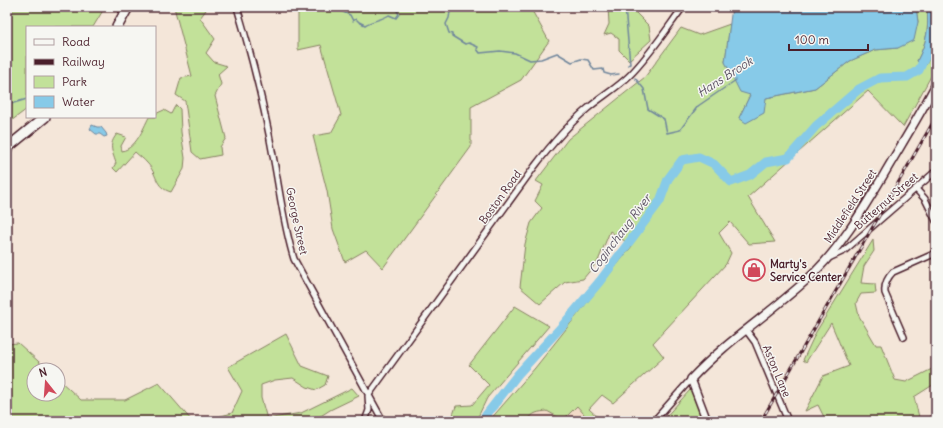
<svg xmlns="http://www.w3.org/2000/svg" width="943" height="428" font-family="Delius,sans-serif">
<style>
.built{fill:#f2dac7}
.green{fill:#c2e199;stroke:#868062}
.water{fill:#87cae8;stroke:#6f869c}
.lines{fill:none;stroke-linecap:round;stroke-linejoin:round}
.stream{stroke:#6f869c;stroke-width:1.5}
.river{stroke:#87cae8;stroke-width:9}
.street-casing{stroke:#4a1f2b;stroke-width:8}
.secondary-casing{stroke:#4a1f2b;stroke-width:10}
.highway-casing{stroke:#4a1f2b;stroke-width:12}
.street{stroke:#f6f6f2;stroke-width:5}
.secondary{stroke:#f6f6f2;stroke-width:7}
.highway{stroke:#f6f6f2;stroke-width:9}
.rail-casing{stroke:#4a1f2b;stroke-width:3}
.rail{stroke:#f6f6f2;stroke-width:1.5;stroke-dasharray:4.5;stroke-linecap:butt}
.labels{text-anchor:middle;stroke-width:3;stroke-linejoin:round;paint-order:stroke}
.street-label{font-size:11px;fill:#4a1f2b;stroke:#f6f6f2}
.poi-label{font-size:11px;font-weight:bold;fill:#4a1f2b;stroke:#f6f6f2;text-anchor:start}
.water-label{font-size:12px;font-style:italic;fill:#5c5264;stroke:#f6f6f2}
</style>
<rect width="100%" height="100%" fill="#f4e6d9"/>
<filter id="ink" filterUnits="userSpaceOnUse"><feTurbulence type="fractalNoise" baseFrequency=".025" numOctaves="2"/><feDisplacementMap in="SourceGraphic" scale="8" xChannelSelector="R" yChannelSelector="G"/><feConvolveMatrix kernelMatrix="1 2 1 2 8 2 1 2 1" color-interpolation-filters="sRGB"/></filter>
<g filter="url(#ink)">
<path class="built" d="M577 406 590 421H528L530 416 536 412Z"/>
<path class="green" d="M7 7H105L93 27H27V109L7 124Z
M174 7H204L206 10 200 18 215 39 206 53 214 62 227 66 218 74 221 84 215 96 226 138 220 147 221 155 200 159 192 152 185 101 176 95 181 78 192 76Z
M298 7H530L549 41 521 80 471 107V147L383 268 366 250 345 262 333 229 327 191 313 136 331 133 341 115 321 45 298 50Z
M608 7H627L635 12 649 26 651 40 629 60 619 50V39L611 33 604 35 609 24Z
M916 7H927C929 28 927 42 917 61L926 65 936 45V67L903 127 868 91 748 197 775 242 749 244 730 222 719 233 731 253 726 264 653 343 664 357 613 403 602 395 589 409 602 421H590L577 406 563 420 547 411C539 412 532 412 528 421H489L535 368 632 246 610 231 598 261 583 279 565 282 540 304 520 287 525 244 531 223 542 208 535 201 543 185 536 181 568 139 645 77 681 28 699 35 730 24 725 62 750 95 739 118 766 98 815 88 850 61 875 50 898 48 918 22Z
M176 105 180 109 181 132 185 158 184 169 171 192C154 187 158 174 147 163 144 159 139 156 135 152L117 172 113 168 116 163C112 151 108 145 117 134L126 137 121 146 122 151C136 148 143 129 149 117H155V114L164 110 171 114 174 108Z
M873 240 874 251 864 266 861 283 875 284 876 293 861 294 856 303 859 316 876 345H881L895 380 906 382 936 367V383L914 397 920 421H826L818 405 805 411 823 376 849 366 831 323 806 362 803 360 816 332Z
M515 306 549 326 487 398 476 421H451L456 406 472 405 489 385 469 365Z
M286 334 302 366 328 376 325 385 316 390 307 387 293 378 275 380 261 385V398L267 419 301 413 352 388 359 396 330 410 313 421H203L232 413 242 391 228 367Z
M18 343 48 370H34V394H58V379L81 400H125L159 383 192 421H7V344Z
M690 390 692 393 703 421H662Z"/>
<path class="water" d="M732 7H916L918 22 914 40 898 48 875 50 850 61 815 88 766 98 764 113 746 123 739 118 750 95 740 92 725 62Z
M927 7H936V45L925 65 917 61C927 42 929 29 927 7Z
M92 125 97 127H101L106 133 107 136 104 137 100 134H96L90 129Z"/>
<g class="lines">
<path class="stream" d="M441 7V8H446L450 12 449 18 446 24 449 33 452 34V36L465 44 469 43 478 47 477 49 480 53 500 51 515 53 530 60 541 59 557 53 572 62 581 59 588 60 594 70 603 69 604 73 611 75 619 74
M625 7 630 64 628 65
M341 11 350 15 353 21 356 19 359 22 365 25C373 20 382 20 389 15L396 18 399 14 396 9 403 7
M635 78 644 89 648 109 664 119 667 133 680 130 698 106 736 80
M7 105 27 99"/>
<path class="river" d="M483 421 486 415 518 374 563 325 600 281 660 201 668 179 682 160 699 157 714 164 731 182 750 175 766 162 788 158 816 126 859 89 880 78 907 77 919 70 927 53"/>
<g class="street-casing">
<path id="street" d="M237 7C252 57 265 109 274 161 280 193 284 227 294 259L383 421
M916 189 925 199 936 221
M829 258 844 251 936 171
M746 330 755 342 788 421
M904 337 885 293C884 284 887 278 893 272L936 253
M365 421 369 410 368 396 535 166C551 145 567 126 587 109 601 97 617 88 630 75 650 55 666 30 683 7
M654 421 691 379"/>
</g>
<g class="secondary-casing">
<path id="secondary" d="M707 421 691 379C728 339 776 310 815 272 843 244 863 209 883 176 901 145 920 115 936 84"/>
</g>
<g class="highway-casing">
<path id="highway" d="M117 27 128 7
M7 148 45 117"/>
</g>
<use href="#street" class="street"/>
<use href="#secondary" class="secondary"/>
<use href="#highway" class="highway"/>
<g class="rail-casing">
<path id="rail" d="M761 421 936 117"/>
</g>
<use href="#rail" class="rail"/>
</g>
</g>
<defs>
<g id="shop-ring" transform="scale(1.15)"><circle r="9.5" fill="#f6f6f2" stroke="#d1495b" stroke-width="1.5"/><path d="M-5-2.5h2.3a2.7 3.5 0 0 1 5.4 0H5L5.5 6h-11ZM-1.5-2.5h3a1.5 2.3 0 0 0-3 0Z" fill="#d1495b"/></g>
</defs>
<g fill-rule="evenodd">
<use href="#shop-ring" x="754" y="270"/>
</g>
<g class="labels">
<g class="street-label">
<text transform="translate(500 197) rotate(-54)" y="4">Boston Road</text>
<text transform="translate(886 201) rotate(-41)" y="4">Butternut Street</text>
<text transform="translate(850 206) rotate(-57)" y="4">Middlefield Street</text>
<text transform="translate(297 221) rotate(78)" y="4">George Street</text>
<text transform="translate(777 371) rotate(67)" y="4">Aston Lane</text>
</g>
<g class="poi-label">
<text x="770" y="268">Marty's<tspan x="770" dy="13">Service Center</tspan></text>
</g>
<g class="water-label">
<text transform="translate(725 77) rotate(-33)" y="4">Hans Brook</text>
<text transform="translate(620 234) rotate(-53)" y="4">Coginchaug River</text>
</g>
</g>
<rect width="943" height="428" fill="none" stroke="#f6f6f2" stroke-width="24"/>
<rect x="12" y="12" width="919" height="404" fill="none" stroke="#4a1f2b" stroke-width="1.5" filter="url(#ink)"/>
<rect x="26" y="26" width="130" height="92" fill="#f6f6f2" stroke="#b1a0a2"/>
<rect x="34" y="39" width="20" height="6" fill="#f6f6f2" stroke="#b1a0a2"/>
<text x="62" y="46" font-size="12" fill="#4a1f2b">Road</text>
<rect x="34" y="59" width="20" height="6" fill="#4a1f2b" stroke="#b1a0a2"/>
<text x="62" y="66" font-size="12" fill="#4a1f2b">Railway</text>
<rect x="34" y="76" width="20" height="12" fill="#c2e199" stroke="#b1a0a2"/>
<text x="62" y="86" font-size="12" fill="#4a1f2b">Park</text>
<rect x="34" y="96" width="20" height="12" fill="#87cae8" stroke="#b1a0a2"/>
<text x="62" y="106" font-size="12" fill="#4a1f2b">Water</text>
<g transform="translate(46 382) rotate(343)"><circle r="19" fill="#f6f6f2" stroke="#b1a0a2"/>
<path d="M0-3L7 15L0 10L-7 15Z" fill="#d1495b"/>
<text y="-6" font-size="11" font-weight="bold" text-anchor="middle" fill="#4a1f2b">N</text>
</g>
<path d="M789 44v6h79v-6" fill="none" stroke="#4a1f2b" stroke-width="2"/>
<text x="795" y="44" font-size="12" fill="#4a1f2b" stroke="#f6f6f2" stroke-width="3" paint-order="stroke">100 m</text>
</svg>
